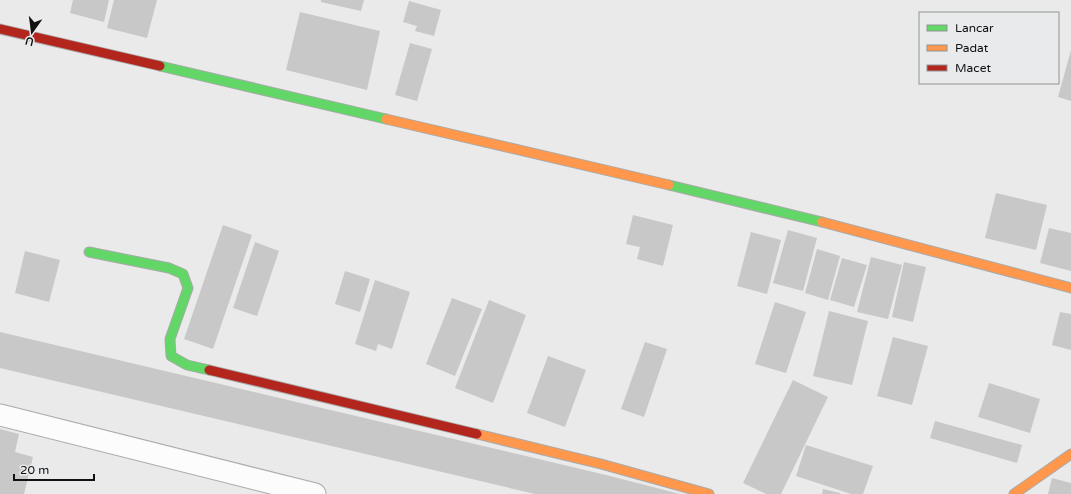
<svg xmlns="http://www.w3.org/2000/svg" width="1071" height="494" font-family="'Varela Round',sans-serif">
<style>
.building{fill:#c8c8c8}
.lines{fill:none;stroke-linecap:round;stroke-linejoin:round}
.street-casing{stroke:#a9aaaa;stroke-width:23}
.fast-casing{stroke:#a9aaaa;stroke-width:11}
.slow-casing{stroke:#a9aaaa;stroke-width:11}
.jam-casing{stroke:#a9aaaa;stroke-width:11}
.street{stroke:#fcfcfc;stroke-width:21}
.fast{stroke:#63d668;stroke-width:9}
.slow{stroke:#ff974d;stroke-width:9}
.jam{stroke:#b3261e;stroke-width:9}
</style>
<rect width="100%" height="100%" fill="#eaeaeb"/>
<path class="building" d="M73 0H109L104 22 70 13Z
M114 0H157L147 38 107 28Z
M321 0H364L361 11 321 2Z
M409 1 441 10 434 36 415 31 417 26 403 22Z
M300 12 380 31 367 90 286 70Z
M410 43 432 49 417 101 395 95Z
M1071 50V101L1058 97Z
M996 193 1047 205 1036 250 985 238Z
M633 215 673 225 663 266 637 259 640 247 626 244Z
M223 225 252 235 213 349 184 339Z
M1049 228 1071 233V271L1040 263Z
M788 230 817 238 803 291 773 283Z
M751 232 781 240 767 294 737 286Z
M255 242 279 251 257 316 233 308Z
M817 249 840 256 828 300 805 293Z
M25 251 60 260 49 302 15 293Z
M871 257 902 265 888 319 857 312Z
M842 258 867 265 854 307 830 300Z
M904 262 926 267 913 322 892 317Z
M345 271 370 279 360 312 335 304Z
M375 280 410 292 392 349 378 344 376 351 355 344Z
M452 298 482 309 455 376 426 364Z
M489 300 526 315 493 403 455 388Z
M775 302 806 312 786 373 755 364Z
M829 311 868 321 852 385 813 376Z
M1060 312 1071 314V350L1052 345Z
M0 332 606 475 680 494H535L0 368Z
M893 337 928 346 912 405 877 396Z
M645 342 667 349 644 417 621 409Z
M548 356 586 370 565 427 527 413Z
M793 380 828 397 781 494H766L743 483Z
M989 383 1040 399 1030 433 978 417Z
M935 421 1022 445 1017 463 930 438Z
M0 429 19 434 15 452 33 457 24 494H0Z
M806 445 873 466 863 494H851L796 476Z
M1052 478 1071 483V494H1048Z
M823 489 840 493V494H822Z"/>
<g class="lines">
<g class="street-casing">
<path id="street" d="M0 415 315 494"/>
</g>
<g class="fast-casing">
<path id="fast" d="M160 66 386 119
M669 185 822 222
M89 252 169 268 183 274 188 288 170 339 171 356 187 365 209 370"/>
</g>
<g class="slow-casing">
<path id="slow" d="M386 119 669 185
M822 222 1071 288
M477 434 601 464 709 494
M1014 494 1071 454"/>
</g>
<g class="jam-casing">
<path id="jam" d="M0 29 160 66
M209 370 477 434"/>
</g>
<use href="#street" class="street"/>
<use href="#fast" class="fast"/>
<use href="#slow" class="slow"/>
<use href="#jam" class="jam"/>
</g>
<rect x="919" y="12" width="140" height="72" fill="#e9eaec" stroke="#929394"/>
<rect x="927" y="25" width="20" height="6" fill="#63d668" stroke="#929394"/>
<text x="955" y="32" font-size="12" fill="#101111">Lancar</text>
<rect x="927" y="45" width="20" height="6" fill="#ff974d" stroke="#929394"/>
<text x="955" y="52" font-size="12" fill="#101111">Padat</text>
<rect x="927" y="65" width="20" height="6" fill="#b3261e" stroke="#929394"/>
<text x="955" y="72" font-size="12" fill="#101111">Macet</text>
<g transform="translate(32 32) rotate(194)" stroke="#e9eaec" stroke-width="3" paint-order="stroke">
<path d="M0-3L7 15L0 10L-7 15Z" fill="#101111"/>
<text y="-6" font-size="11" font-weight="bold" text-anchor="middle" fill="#101111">U</text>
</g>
<path d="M14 474v6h80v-6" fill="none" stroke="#101111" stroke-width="2"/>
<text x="20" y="474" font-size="12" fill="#101111" stroke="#e9eaec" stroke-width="3" paint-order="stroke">20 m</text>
</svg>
